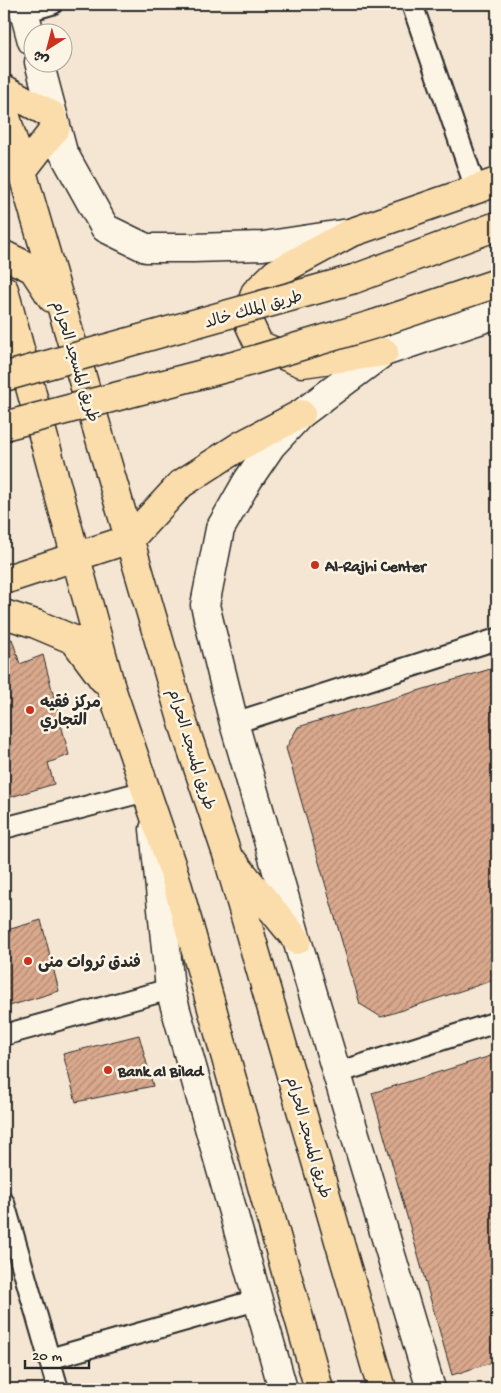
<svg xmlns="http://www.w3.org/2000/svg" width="501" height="1393" font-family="'Gochi Hand','Playpen Sans Arabic',sans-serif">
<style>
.building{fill:url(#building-hatch);stroke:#2b2b2b}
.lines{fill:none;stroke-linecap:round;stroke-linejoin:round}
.street-casing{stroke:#2b2b2b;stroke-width:24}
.secondary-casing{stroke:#2b2b2b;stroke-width:31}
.primary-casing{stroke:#2b2b2b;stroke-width:31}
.highway-casing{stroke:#2b2b2b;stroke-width:31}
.street{stroke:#fcf5e5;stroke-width:20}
.secondary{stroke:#fcf5e5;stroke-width:28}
.primary{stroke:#fbddab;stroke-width:28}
.highway{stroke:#fbddab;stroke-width:28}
.highway-bridge-casing{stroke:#2b2b2b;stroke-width:31;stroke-linecap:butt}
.highway-bridge{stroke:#fbddab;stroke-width:28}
.poi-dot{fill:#c8321e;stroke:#fcf5e5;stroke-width:2}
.labels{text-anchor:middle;stroke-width:5;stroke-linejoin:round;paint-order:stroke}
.street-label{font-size:16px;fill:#2b2b2b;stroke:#fcf5e5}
.poi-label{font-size:16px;font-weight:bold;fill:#2b2b2b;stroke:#fcf5e5;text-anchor:start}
</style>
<defs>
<pattern id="building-hatch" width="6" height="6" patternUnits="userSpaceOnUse" patternTransform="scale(1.25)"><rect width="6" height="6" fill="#daa98d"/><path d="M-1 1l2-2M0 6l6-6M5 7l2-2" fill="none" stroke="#b18a73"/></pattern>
</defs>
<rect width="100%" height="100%" fill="#f5e6d3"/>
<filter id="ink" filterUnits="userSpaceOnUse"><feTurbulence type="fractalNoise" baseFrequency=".02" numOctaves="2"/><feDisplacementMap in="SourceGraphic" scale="10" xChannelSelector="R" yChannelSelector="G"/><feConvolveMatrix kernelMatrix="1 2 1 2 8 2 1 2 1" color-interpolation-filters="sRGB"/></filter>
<g filter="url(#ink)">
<path class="building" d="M12 639 20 664 43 655 69 755 48 763 54 784 4 799V641Z
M497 667V979L381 1017 360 1004 286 748 298 727Z
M41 920 59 991 6 1007 4 998V931Z
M139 1035 153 1086 76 1102 63 1054Z
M497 1054V1361L452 1375 372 1093Z"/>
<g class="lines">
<g class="street-casing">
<path id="street" d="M412 4 476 189
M24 12 52 4
M234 723 497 639
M4 828 146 791
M4 1035 170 989
M337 1073 497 1022
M4 1203 58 1389
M49 1359 257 1300"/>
</g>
<g class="secondary-casing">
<path id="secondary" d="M22 4 32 41
M39 62 63 152 105 228 146 248H193L263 246 349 233
M154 829 170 989 283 1389
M431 1389 297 940 234 723 205 605 220 529 248 480 271 446 301 414 384 352 497 314"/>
</g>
<g class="primary-casing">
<path id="primary" d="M4 89 52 115
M4 110 184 726 227 854 382 1389
M22 171 56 127
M4 255 33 269 52 298
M4 290 111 688 174 873 319 1389
M384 352 302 363 259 345 248 321 255 293 276 273 350 233 497 182
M4 580 130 539 181 484 240 446 301 414
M4 614 36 624 74 640 103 679
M234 863 297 940"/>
</g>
<g class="highway-casing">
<path id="highway" d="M354 279 497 226
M375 324 497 283"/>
</g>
<use href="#street" class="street"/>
<use href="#secondary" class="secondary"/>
<use href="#primary" class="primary"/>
<use href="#highway" class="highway"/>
<g class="highway-bridge-casing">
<path id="highway-bridge" d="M4 377 354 279
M4 426 237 365 375 324"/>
</g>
<use href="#highway-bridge" class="highway-bridge"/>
</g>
</g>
<g class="poi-dot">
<circle cx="315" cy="565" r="5"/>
<circle cx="30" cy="710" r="5"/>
<circle cx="28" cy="961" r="5"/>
<circle cx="108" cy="1070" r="5"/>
</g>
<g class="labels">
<g class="street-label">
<text transform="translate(253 308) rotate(-16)" y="6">طريق الملك خالد</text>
<text transform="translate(77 361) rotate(73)" y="6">طريق المسجد الحرام</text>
<text transform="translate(193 749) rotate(73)" y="6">طريق المسجد الحرام</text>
<text transform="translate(310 1137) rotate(74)" y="6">طريق المسجد الحرام</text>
</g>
<g class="poi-label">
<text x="325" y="571">Al-Rajhi Center</text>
<text x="40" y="707">مركز فقيه<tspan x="40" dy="18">التجاري</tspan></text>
<text x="38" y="967">فندق ثروات منى</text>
<text x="118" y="1076">Bank al Bilad</text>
</g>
</g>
<rect width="501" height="1393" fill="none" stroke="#fcf5e5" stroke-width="20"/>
<rect x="10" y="10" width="481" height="1373" fill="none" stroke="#2b2b2b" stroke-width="2" filter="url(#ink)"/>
<g transform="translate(48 48) rotate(216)"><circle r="24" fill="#fcf5e5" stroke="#a8a49b"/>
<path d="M0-4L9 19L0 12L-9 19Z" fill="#c8321e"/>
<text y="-8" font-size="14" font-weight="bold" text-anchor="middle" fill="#2b2b2b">ش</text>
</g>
<path d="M25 1360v8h64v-8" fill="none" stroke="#2b2b2b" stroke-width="2.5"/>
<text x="32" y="1360" font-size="15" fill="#2b2b2b" stroke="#fcf5e5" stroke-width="4" paint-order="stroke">20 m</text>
</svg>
